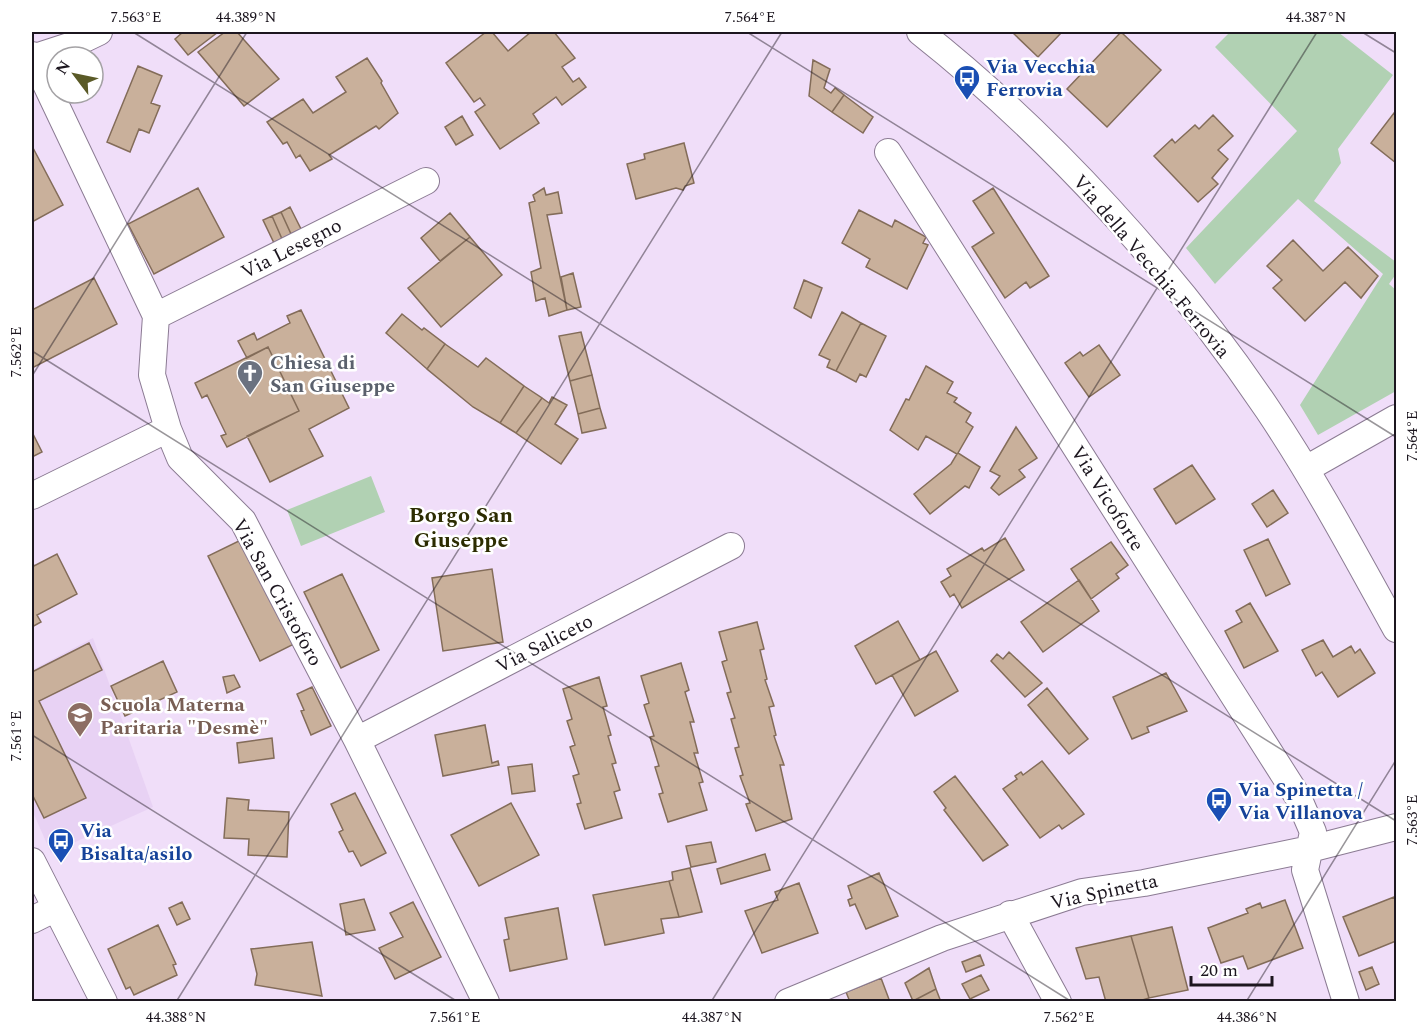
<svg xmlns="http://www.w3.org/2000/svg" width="1428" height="1033" font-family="Spectral,serif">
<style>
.built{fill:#e8d2f4}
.green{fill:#b1d1b3}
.building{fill:#c9b09b;stroke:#836c59;stroke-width:1.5}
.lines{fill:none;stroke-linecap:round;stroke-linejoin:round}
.minor-casing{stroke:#8b7b93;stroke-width:28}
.minor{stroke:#fff;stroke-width:26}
.ticks{fill:none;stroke:#1c161f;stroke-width:1.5;stroke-opacity:0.45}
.labels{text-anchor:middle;stroke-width:5;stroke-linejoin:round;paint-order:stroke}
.transit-label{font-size:20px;font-weight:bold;fill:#164399;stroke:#fff;text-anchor:start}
.street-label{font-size:20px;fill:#1c161f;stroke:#fff}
.worship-label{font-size:20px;font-weight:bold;fill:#5b616d;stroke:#fff;text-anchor:start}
.education-label{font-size:20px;font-weight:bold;fill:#785e54;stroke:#fff;text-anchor:start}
.quarter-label{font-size:22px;font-weight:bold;fill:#2c2c01;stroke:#fff}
.neatline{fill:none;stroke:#1c161f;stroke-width:2}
.ticks-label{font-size:15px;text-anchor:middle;fill:#1c161f}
</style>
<rect width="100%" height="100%" fill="#f0def9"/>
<path class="built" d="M93 638 153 807 51 853 32 810V670Z"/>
<path class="green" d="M1230 32H1338L1393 75 1338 149 1341 163 1314 201 1396 262V274L1389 284 1396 290V391L1318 435 1300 405 1383 274 1298 199 1215 284 1186 248 1297 131 1215 47Z
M371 476 385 512 301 546 287 510Z"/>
<path class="building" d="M183 32H218L188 55 175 39Z
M225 32H237L279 79 244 106 198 52Z
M486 32H492L508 51 531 32H554L575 58 562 67 573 82 579 78 586 87 562 105 556 97 533 114 539 123 500 149 475 112 485 105 480 98 474 102 446 63Z
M1012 32H1062L1038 57Z
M1121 32 1161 70 1107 127 1067 89Z
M367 58 382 81 381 83 398 113 379 129 376 126 329 155 332 159 310 171 300 155 296 158 287 142 283 144 267 122 303 99 313 113 346 92 336 77Z
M813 60 830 69 824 88 831 93 835 88 844 95 832 112 809 96Z
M138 66 162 76 151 103 160 106 149 133 139 129 130 152 107 142Z
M844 95 873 117 863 133 832 112Z
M1394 113 1396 116V163L1371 143Z
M1213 115 1233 136 1218 150 1228 159 1212 178 1218 184 1198 202 1154 156 1172 139 1175 143 1195 125 1199 129Z
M462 116 473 135 456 145 445 127Z
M684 143 694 183 685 186 683 190 676 188 636 199 627 164 645 159 644 154Z
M32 146 63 205 32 222Z
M198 188 224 237 154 274 128 224Z
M544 188 546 195 558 192 562 213 547 215 567 310 549 316 545 298 536 301 531 272 541 268 529 203 535 201 533 195Z
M993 188 1049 276 1030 288 1026 282 1005 298 972 247 994 233 973 201Z
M290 207 301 229 291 234 281 212Z
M859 210 892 227 895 220 926 237 923 243 928 245 907 289 866 267 870 259 842 243Z
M281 212 291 234 282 239 272 216Z
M450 213 470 237 440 261 421 238Z
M272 216 282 239 274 243 263 220Z
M470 237 502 275 441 327 408 288Z
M1293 240 1323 271 1348 247 1378 276 1361 298 1345 282 1305 321 1273 288 1282 280 1267 266Z
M573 273 581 307 567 310 561 277Z
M94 278 117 324 32 368V310Z
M804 280 822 288 811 318 794 308Z
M301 310 349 408 309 429 323 456 270 482 247 436 299 411 268 347 247 358 238 341 254 333 257 340 290 323 287 316Z
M842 312 861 323 836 371 827 367 830 360 819 355Z
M402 314 422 330 424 328 445 344 427 369 386 333Z
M861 323 886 336 866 377 860 374 856 382 836 371Z
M581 332 592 375 570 381 559 336Z
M445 344 478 367 486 358 524 386 500 423 473 407 427 369Z
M1099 345 1120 375 1089 397 1065 363 1080 352 1083 356Z
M268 347 299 411 227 447 221 436 226 434 207 395 202 398 195 383Z
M926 366 953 382 947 393 957 398 954 402 971 413 966 422 973 427 958 453 980 467 969 488 965 486 930 514 914 494 951 464 957 454 926 436 918 450 890 430 906 399 909 400Z
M592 375 600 408 578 414 570 381Z
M524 386 542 398 516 433 500 423Z
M552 397 567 405 555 424 578 439 561 464 516 433 542 398 549 403Z
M600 408 606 428 582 433 578 414Z
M1016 427 1037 458 1019 470 1025 477 999 495 991 488 1000 476 990 471Z
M32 432 42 452 32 457Z
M1192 465 1215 499 1176 524 1154 489Z
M1273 490 1288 513 1267 527 1252 504Z
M245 538 296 643 260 661 208 556Z
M1005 538 1024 570 962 608 954 594 950 597 941 582 951 576 947 569 982 548 984 551Z
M1268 539 1290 584 1266 596 1244 550Z
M1111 542 1128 565 1116 574 1119 578 1091 599 1071 569Z
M57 554 77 594 37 615 41 622 32 627V561L34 566Z
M492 569 503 642 443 651 432 578Z
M342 574 379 650 341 668 304 592Z
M1079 580 1099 611 1043 652 1021 622Z
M1250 603 1278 651 1244 668 1225 631 1242 622 1236 611Z
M898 621 920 660 876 684 855 646Z
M757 622 764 649 760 650 767 679 765 680 774 706 769 707 776 735 774 736 784 765H780L792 819 756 831 746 804 750 803 740 776 743 775 735 748 739 747 731 719 735 718 727 693 731 692 722 662 727 660 719 632Z
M1323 640 1333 657 1351 646 1355 653 1360 649 1375 673 1338 697 1322 672 1316 676 1302 650Z
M89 643 102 670 39 701 86 798 44 818 32 794V672Z
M936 651 958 691 915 716 892 675Z
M1009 652 1042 683 1025 697 991 661 997 654 1003 659Z
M163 661 177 692 125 716 111 686Z
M681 663 689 690 685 692 694 722H690L698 753H694L703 782 699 783 707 810 668 822 659 794 663 793 655 767 659 766 650 737 654 736 644 705 649 703 641 676Z
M1166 673 1187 711 1147 727 1149 732 1132 739 1113 697Z
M234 675 240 687 227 693 223 677Z
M599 677 607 706 603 707 611 735 608 736 616 763 612 764 620 790 614 792 622 818 585 829 577 804 581 803 573 776 579 774 570 747 575 745 567 721 572 719 563 689Z
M312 687 331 726 311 735 301 711 304 710 297 694Z
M1047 688 1088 739 1069 754 1028 705Z
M485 725 492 763 498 761 499 765 443 776 435 735Z
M272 738 274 758 239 763 237 743Z
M1042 761 1084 814 1062 829 1059 825 1040 838 1003 789 1017 779 1015 776 1021 772 1023 775Z
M532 764 535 791 512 794 508 767Z
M955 776 1008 845 983 861 944 810 946 808 934 792Z
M355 793 386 853 361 866 353 851 349 852 339 832 343 830 331 804Z
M227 798 249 800 248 810 289 812 287 857 248 855 249 839 224 838Z
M511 803 539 855 479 886 451 835Z
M711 842 716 862 691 867 686 846Z
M765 854 770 870 721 884 717 869Z
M690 868 702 912 679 917 669 881 673 880 672 872Z
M879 873 898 916 866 929 855 904 850 906 848 900 852 898 848 886Z
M669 881 679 917 661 919 664 933 605 945 593 895Z
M799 883 818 933 762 953 745 911 778 900 775 892Z
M1394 897 1396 903V941L1359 956 1343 917Z
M364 899 375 930 346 935 340 904Z
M1285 900 1303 948 1248 969 1243 956 1221 963 1208 928 1248 913 1246 909 1260 903 1262 908Z
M182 902 190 919 177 925 169 908Z
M413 902 441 957 395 979 379 948 403 937 390 913Z
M558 908 567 959 510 971 504 940 509 939 505 918Z
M158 925 176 964 173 965 177 975 134 995 130 987 126 989 108 949Z
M1172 927 1188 990 1149 998 1131 936Z
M1131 936 1149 998 1136 1002H1106L1099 977 1086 979 1076 948Z
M312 942 322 996 255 985 257 974 251 949Z
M980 955 984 965 966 972 962 962Z
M1372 967 1379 984 1366 990 1359 972Z
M929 968 936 989 913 1001 905 983Z
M981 975 989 990 970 999 962 984Z
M881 978 890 1002H850L846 992Z
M936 989 941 1002H911L913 1001Z"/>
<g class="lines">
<g class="minor-casing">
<path id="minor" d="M920 32C1049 134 1176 273 1268 410 1315 480 1355 555 1396 629
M32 55 156 316 152 375 168 429 180 458 243 521 357 740 486 1002
M32 58 72 45 99 32
M888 152 1298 797 1313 832 1305 870 1346 1002
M156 316 426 181
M1306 469 1396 418
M32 496 168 429
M357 740 731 546
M32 861 104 1002
M1010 914 1058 1002
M32 920 54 909
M788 1002 942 938 1082 892 1144 883 1310 849 1396 827"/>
</g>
<use href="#minor" class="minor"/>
</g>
<path class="ticks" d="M133 32 1396 821M747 32 1396 437M1362 32 1396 53M32 351 1072 1002M32 376 247 32M32 735 458 1002M176 1002 782 32M711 1002 1317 32M1246 1002 1396 760"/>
<defs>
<g id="bus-pin" transform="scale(1.35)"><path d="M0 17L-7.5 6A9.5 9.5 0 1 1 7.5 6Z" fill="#1a4fb4" stroke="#fff"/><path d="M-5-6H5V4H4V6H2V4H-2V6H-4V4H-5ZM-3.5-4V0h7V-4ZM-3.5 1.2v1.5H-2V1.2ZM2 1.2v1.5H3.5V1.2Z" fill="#fff"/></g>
<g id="church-pin" transform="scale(1.35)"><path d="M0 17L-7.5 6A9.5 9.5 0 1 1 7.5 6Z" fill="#6b7280" stroke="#fff"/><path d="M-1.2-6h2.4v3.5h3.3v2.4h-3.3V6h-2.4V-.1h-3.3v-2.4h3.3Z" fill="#fff"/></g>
<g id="school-pin" transform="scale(1.35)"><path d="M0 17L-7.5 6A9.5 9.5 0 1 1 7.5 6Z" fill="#8d6e63" stroke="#fff"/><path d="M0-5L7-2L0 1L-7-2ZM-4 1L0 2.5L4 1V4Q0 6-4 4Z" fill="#fff"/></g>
</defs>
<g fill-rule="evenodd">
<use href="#bus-pin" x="967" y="78"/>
<use href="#church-pin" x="250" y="373"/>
<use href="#school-pin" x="80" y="715"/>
<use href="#bus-pin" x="1219" y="800"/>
<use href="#bus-pin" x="61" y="841"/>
</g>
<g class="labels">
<g class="transit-label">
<text x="986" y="73">Via Vecchia<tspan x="986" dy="23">Ferrovia</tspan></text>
<text x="1238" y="796">Via Spinetta /<tspan x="1238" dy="23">Via Villanova</tspan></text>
<text x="80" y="837">Via<tspan x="80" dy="23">Bisalta/asilo</tspan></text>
</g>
<g class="street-label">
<text transform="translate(291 248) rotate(-27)" y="7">Via Lesegno</text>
<text transform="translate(1152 266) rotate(50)" y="7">Via della Vecchia Ferrovia</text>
<text transform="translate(1108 498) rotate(58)" y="7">Via Vicoforte</text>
<text transform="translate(278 592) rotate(61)" y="7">Via San Cristoforo</text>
<text transform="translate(544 643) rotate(-27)" y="7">Via Saliceto</text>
<text transform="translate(1104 891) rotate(-12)" y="7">Via Spinetta</text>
</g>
<g class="worship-label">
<text x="270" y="369">Chiesa di<tspan x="270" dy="23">San Giuseppe</tspan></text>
</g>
<g class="education-label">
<text x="100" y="711">Scuola Materna<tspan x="100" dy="23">Paritaria "Desmè"</tspan></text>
</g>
<g class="quarter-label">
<text x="461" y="522">Borgo San<tspan x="461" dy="25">Giuseppe</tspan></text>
</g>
</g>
<rect width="1428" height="1033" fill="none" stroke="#ffffff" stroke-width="66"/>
<g transform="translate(75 75) rotate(302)"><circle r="28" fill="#ffffff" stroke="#a4a2a5" stroke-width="1.5"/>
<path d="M0-4.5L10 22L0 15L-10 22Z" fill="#5a5a27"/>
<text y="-9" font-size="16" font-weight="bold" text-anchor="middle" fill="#1c161f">N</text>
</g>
<path d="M1191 976v9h81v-9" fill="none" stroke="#1c161f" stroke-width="3"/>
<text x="1200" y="976" font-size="18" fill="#1c161f" stroke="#ffffff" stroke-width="4.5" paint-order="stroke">20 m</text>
<rect x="33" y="33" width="1362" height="967" class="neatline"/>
<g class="ticks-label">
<text x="136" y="22">7.563°E</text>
<text x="246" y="22">44.389°N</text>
<text x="750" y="22">7.564°E</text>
<text x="1316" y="22">44.387°N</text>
<text transform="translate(16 352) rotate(-90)" y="5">7.562°E</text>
<text transform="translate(1412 436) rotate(-90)" y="5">7.564°E</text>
<text transform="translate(16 736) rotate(-90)" y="5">7.561°E</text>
<text transform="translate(1412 820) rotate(-90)" y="5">7.563°E</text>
<text x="176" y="1022">44.388°N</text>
<text x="455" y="1022">7.561°E</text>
<text x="712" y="1022">44.387°N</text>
<text x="1069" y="1022">7.562°E</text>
<text x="1247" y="1022">44.386°N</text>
</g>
</svg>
